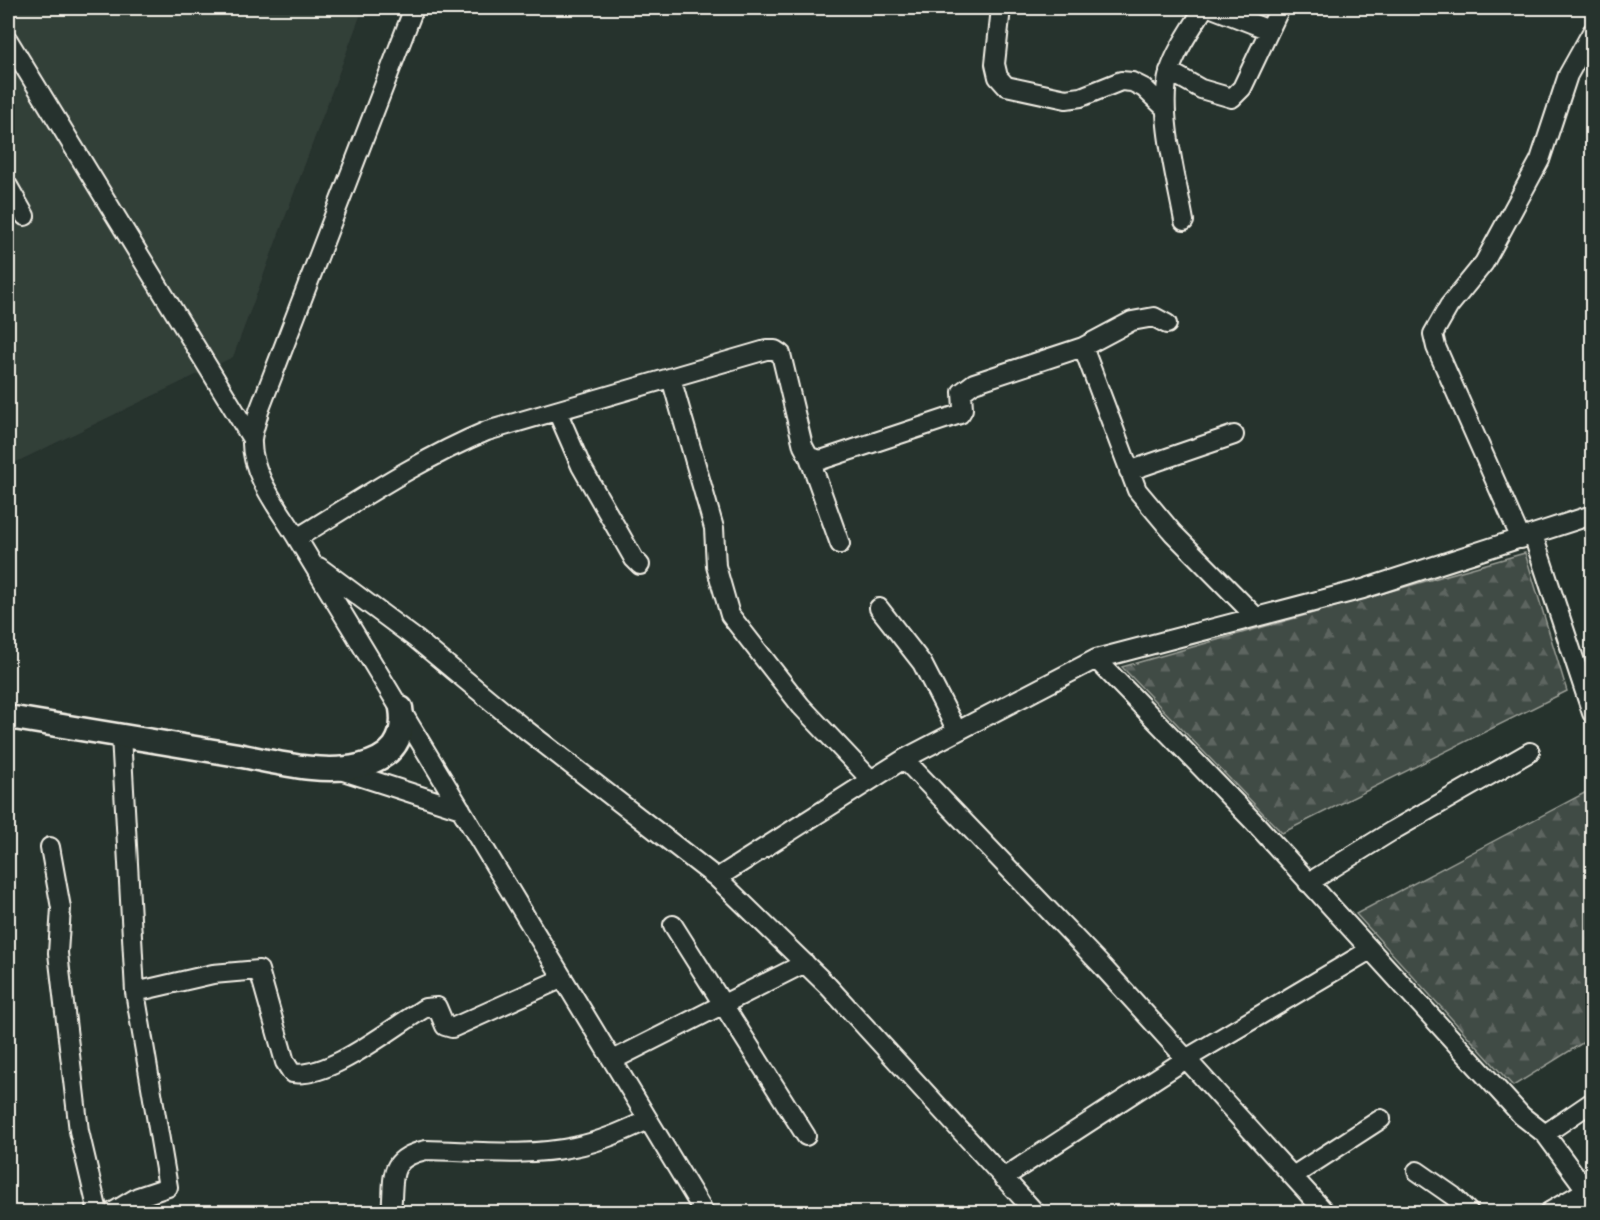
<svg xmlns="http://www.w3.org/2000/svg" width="1600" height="1220" font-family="Mynerve,sans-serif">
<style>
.built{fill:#333f39}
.forest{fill:url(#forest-firs);stroke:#9a9e96;stroke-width:1.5}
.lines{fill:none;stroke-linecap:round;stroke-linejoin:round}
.minor-casing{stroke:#f4f1e8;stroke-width:22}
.major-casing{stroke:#f4f1e8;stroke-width:27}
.minor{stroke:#26332d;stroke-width:18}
.major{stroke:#26332d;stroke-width:22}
</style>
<defs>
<pattern id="forest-firs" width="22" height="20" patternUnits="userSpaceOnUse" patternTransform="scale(1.5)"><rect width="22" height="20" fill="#414b45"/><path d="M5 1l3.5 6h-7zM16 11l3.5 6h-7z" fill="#5d6560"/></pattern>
</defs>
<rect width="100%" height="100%" fill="#26332d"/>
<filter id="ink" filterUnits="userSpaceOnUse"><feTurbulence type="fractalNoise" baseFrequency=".0167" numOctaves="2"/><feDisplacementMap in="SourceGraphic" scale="12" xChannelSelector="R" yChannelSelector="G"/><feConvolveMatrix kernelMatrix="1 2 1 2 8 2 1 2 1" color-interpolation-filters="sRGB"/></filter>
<g filter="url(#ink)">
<path class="built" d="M8 8H363L233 357 8 466Z"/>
<path class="forest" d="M1525 553 1567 691 1282 833 1122 667Z
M1592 789V1037L1513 1086 1356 914Z"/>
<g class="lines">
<g class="minor-casing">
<path id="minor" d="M414 8 259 411C257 420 253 430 252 439 250 474 280 510 297 538L704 1212
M1001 8 995 64 998 77 1006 86 1066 99 1081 97 1121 81 1132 82 1144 88 1165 108
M1212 8 1269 30
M8 40 252 439
M1169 71 1201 89 1232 98 1242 88 1280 8
M8 186 25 216
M1184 221C1177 181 1158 111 1169 73 1176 50 1192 28 1204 8
M1083 347 1137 490 1173 533 1256 617
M671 378 714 528 716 566 730 615 801 706 871 780
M557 411 581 466 634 559 640 565
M809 457 840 544
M1129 471 1234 435
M1533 535 1592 713
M297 538C359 500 420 459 487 431L766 350H775L781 354 803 446 809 457 821 460 960 414 963 409 962 392 974 383 1083 347 1132 321 1154 317 1167 324
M1521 539 1436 347 1433 334 1449 306 1484 263 1540 160 1568 75 1592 32
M319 567 416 639 521 726 717 878 828 986 1035 1212
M879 608 922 663 957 731
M1096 659 1254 822 1522 1116 1545 1134
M904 759 1102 966 1325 1212
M340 770 461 809
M50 847 61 908 58 953 79 1131 98 1212
M717 878 904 759 1096 659 1363 589 1592 515
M1308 883 1392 831 1530 752
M673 925 806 1136
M135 992 213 974 259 970 285 1062 292 1073C329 1080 392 1027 425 1008L437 1007 445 1026 452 1028 563 978
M613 1060 805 963
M1417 1171 1453 1196 1469 1212
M1293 1176 1381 1119
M1003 1178 1186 1059 1370 950
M1587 1191 1545 1134 1592 1102
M1578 1196 1588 1212
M113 1212 138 1197 168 1187 135 992 121 735
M391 1212C395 1179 385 1159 426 1150 474 1151 527 1157 574 1147 600 1142 624 1131 648 1120
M1549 1212 1592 1187"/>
</g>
<g class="major-casing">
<path id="major" d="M8 717C83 729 157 742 232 754 272 761 319 775 359 766 391 758 406 741 401 708"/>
</g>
<use href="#minor" class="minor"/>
<use href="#major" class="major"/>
</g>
</g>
<rect width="1600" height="1220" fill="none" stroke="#26332d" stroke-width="30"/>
<rect x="15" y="15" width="1570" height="1190" fill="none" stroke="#f4f1e8" stroke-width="2" filter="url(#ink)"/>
</svg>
